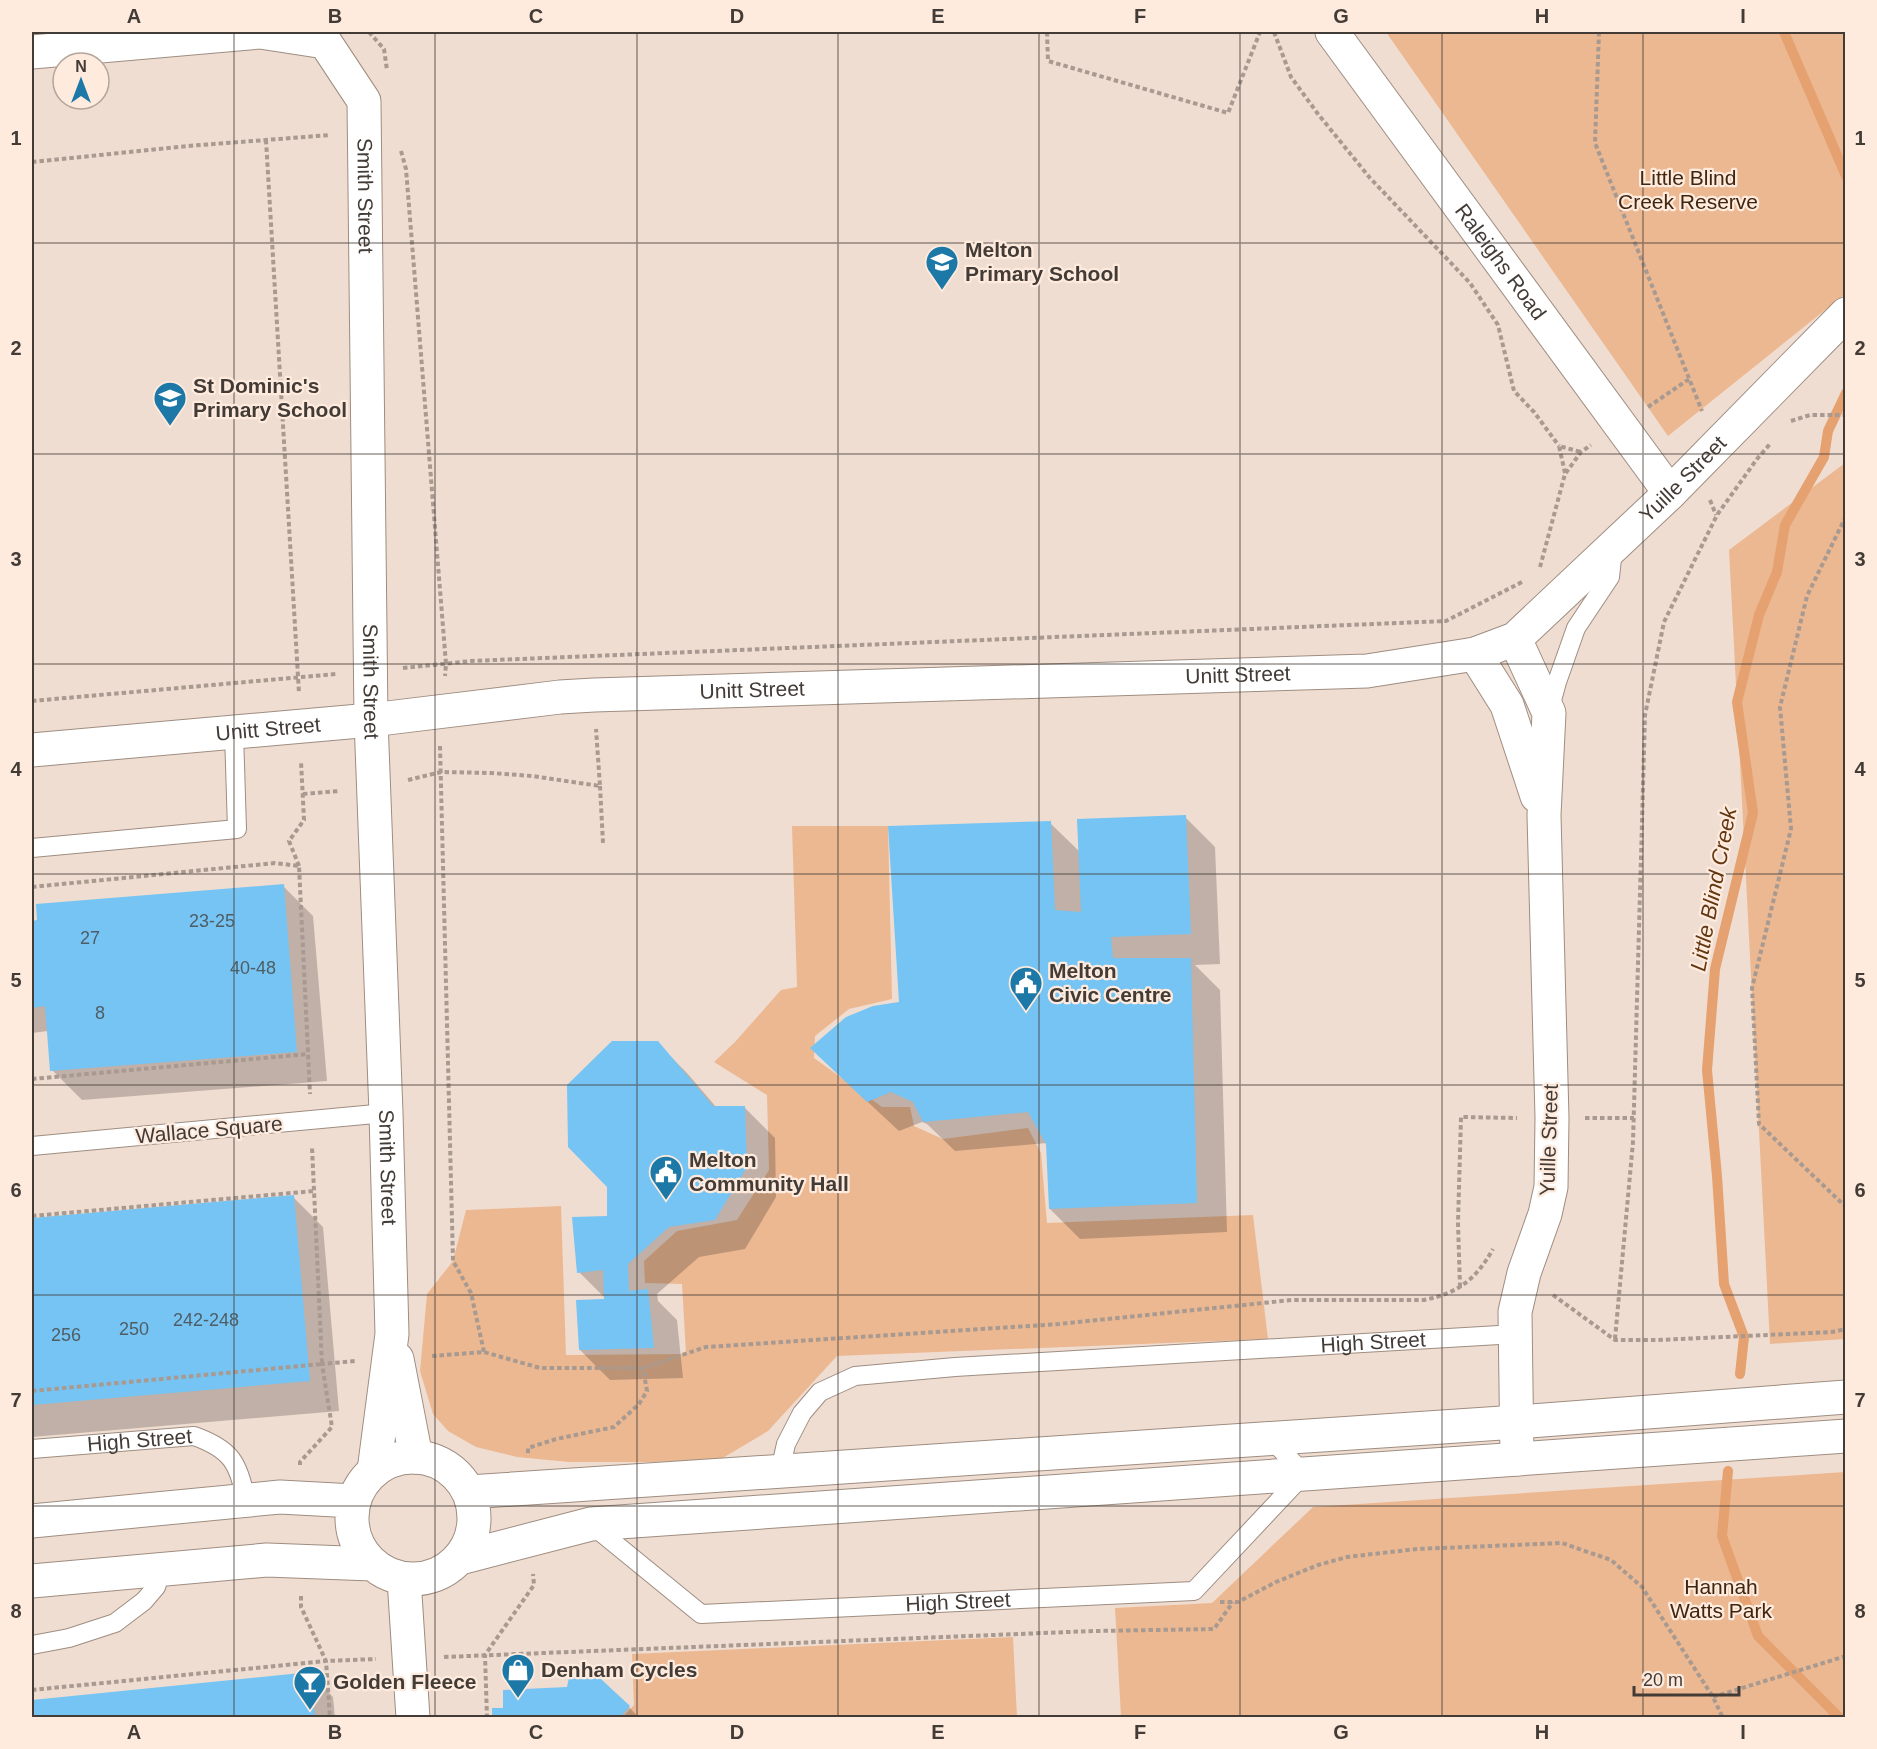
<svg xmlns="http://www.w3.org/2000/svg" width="1877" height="1749" font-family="Helvetica,sans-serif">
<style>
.green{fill:#ecb892}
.shadow{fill:#0003}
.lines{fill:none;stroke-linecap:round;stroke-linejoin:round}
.stream{stroke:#e5a16f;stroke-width:10}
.building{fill:#75c4f3}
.service-casing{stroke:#9e8d81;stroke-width:20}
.minor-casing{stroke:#9e8d81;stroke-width:35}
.tertiary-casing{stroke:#9e8d81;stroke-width:35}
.secondary-casing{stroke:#9e8d81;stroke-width:35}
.path{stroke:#a89a90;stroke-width:4;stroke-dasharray:4.5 3;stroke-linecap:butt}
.service{stroke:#fff;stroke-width:18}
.minor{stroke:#fff;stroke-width:33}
.tertiary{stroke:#fff;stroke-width:33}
.secondary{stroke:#fff;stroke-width:33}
.grid{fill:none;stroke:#423b36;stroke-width:1.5;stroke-opacity:0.55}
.labels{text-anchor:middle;stroke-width:4.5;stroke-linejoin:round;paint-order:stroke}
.number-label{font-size:18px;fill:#4f5d65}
.park-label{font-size:21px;fill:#40250f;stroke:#feebde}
.street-label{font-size:21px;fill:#423b36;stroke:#feebde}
.poi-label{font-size:21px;font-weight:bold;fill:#423b36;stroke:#feebde;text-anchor:start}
.water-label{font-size:22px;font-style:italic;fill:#633712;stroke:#feebde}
.neatline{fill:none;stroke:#423b36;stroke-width:2}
.grid-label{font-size:20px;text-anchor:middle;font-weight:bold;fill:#423b36}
</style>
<rect width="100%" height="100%" fill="#f0ddd1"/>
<path class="green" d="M1386 32H1845V294L1668 436Z
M1845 463V1339L1770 1344 1729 550Z
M792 826H888L892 999 849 1009 815 1036 814 1058 882 1107H910L914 1126 943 1139 1028 1128 1041 1153 1047 1223 1253 1215 1268 1339 837 1356 768 1431 721 1459 655 1462H569L517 1457 476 1447 448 1431 433 1414 420 1371 427 1294 453 1261 466 1210 561 1206 566 1355 686 1354 682 1284 645 1283 644 1261 677 1231 737 1220 769 1170 767 1095 714 1062 735 1042 781 990 797 987Z
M1845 1472V1717H1121L1115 1608 1212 1603 1313 1507Z
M1013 1637 1017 1717H623L634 1705 632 1654Z"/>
<path class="shadow" d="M1185 817 1215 847 1220 964 1195 965 1220 990 1227 1232 1080 1239 1050 1209 1047 1143 955 1151 927 1124 922 1122 899 1131 842 1078 901 1004 1050 823 1080 852Z
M283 886 313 916 327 1081 82 1100 52 1070 48 1031 32 1033V922Z
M657 1043 687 1073 717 1108H745L775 1138 776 1197 745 1249 699 1257 657 1294 658 1301 677 1320 683 1378 610 1380 580 1350 607 1300 579 1272 608 1218Z
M293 1197 323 1227 339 1411 32 1437V1220Z
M310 1674 333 1697 335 1718H32V1702Z
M629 1707 639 1718H494Z"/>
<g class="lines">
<path class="stream" d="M1784 32 1846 176
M1740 1374 1744 1337 1724 1284 1717 1176 1707 1070 1715 969 1753 813 1737 702 1759 615 1777 572 1785 525 1824 457 1828 431 1846 393
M1728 1471 1722 1536 1758 1636 1840 1718"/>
</g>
<path class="building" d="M1186 815 1191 934 1111 937 1113 958H1191L1197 1203 1049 1209 1046 1144 1028 1112 923 1122 913 1102 891 1092 867 1102 810 1048 846 1017 873 1006 899 1002 888 826 1051 821 1055 910 1081 912 1077 819Z
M284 884 297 1052 50 1071 45 1006 32 1008V921L37 920 36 904Z
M612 1041H658L713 1106H745L747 1167 715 1220 669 1227 628 1264 629 1291 648 1289 654 1348 579 1350 576 1300 604 1299 603 1270 577 1273 572 1217 607 1216V1187L568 1147 567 1085Z
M294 1195 310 1381 32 1405V1218Z
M588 1667 630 1706 619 1718H492V1708H503V1690L567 1687 571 1668Z
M311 1672 315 1718H32V1700Z"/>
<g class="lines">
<g class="service-casing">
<g id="service">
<path d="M1549 711 1557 682 1576 628 1610 577 1613 549"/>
<path d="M32 848 237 829 234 733"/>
<path d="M32 1146 386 1113"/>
<path id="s1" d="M32 1449 194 1436C231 1449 239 1463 246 1501"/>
<path id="s2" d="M780 1471 786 1444 802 1413 820 1392 855 1376 955 1367 1516 1334"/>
<path id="s3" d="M592 1525 701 1614 1194 1591 1304 1474 1271 1439"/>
<path d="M32 1645 69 1638 115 1623 144 1601 156 1587 162 1569"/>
</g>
</g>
<g class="minor-casing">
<g id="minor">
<path id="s4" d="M1332 32 1670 493"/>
<path id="s5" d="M32 52 260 32 325 42 364 101 371 720 386 1113 392 1334 374 1471"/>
<path d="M1515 639 1549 713 1544 815 1552 1118 1551 1187 1545 1214 1524 1273 1515 1312 1517 1459"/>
<path d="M1475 654 1507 705 1537 796"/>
<path d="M397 1359 416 1457"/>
<path d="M404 1579 413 1718"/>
</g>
</g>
<g class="tertiary-casing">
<g id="tertiary">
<path id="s6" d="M32 750 371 720 560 697 594 695 1367 671 1475 654 1515 639 1670 493 1846 314"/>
</g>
</g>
<g class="secondary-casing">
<path id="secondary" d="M352 1518a61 61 0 1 1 122 0a61 61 0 1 1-122 0Z
M469 1492 1517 1422 1846 1397
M32 1521 280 1497 354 1501
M460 1558 591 1524 1846 1436
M32 1581 267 1560 372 1564"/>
</g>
<path class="path" d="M369 32 384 49 387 70
M1047 32 1048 61 1228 113 1260 32
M1274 32 1291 77 1318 114 1370 178 1470 283 1498 325 1514 391 1534 412 1559 446
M1599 32 1595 143 1702 411
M266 140 299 693
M401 151 406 169 446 664 445 676
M32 162 188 146 330 135
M1648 407 1689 379
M1791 421 1810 415H1846
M1565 473 1559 446 1581 452
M1710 500 1716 515
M1846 516 1807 596 1780 707 1791 829 1752 988 1759 1124 1846 1207
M1540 567 1565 474 1581 452 1591 445
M403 668 471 661 1446 621 1522 582
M32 701 336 674
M440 746 453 1261 471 1293 484 1352
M408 780 441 772 492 773 532 776 600 786 596 729
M600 786 603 843
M303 794 339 791
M299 866 289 841 304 820 301 761
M32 887 275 863 299 866 310 1094
M32 1079 308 1054
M1585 1118H1634
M32 1216 314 1191
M1460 1287 1458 1223 1461 1117 1517 1118
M1553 1295 1615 1340H1658L1832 1332 1846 1329
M1615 1339 1633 1142 1645 715 1664 622 1717 515 1757 459 1770 444
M432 1356 484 1352 540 1368H643L706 1347 1059 1324 1292 1300H1424C1459 1293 1476 1279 1493 1249
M32 1391 322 1364 312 1147
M528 1453V1448L556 1439 614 1427 639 1404 647 1391 643 1368
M300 1465V1462L332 1427 322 1364 355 1361
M301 1596V1607L326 1661 376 1659
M1220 1602H1238L1276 1582 1318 1565 1347 1557 1417 1549 1562 1543 1611 1560 1642 1587 1713 1697 1723 1718
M444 1657 1093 1631 1214 1629 1233 1602
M32 1690 326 1661 330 1718
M1713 1697 1846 1656
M487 1718 485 1655 534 1585 533 1574"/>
<use href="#service" class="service"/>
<use href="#minor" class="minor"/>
<use href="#tertiary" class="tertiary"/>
<use href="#secondary" class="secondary"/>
</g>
<path class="grid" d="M234 32V1718M435 32V1718M637 32V1718M838 32V1718M1039 32V1718M1240 32V1718M1442 32V1718M1643 32V1718M32 243H1846M32 454H1846M32 664H1846M32 874H1846M32 1085H1846M32 1295H1846M32 1506H1846"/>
<defs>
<g id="school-pin" transform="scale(1.725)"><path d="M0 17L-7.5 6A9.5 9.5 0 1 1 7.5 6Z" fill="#1c78a6" stroke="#feebde"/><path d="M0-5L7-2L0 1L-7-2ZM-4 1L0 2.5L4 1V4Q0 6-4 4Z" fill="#fff"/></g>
<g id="civic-pin" transform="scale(1.725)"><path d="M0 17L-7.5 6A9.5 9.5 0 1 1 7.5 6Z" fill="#1c78a6" stroke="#feebde"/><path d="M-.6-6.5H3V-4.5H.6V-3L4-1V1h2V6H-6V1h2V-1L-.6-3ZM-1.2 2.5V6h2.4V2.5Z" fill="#fff"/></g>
<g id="shop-pin" transform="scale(1.725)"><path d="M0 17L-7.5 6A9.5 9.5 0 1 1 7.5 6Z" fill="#1c78a6" stroke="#feebde"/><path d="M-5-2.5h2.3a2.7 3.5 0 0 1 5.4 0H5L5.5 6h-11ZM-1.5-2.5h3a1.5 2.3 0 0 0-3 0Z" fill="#fff"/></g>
<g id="bar-pin" transform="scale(1.725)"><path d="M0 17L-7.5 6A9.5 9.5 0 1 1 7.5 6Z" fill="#1c78a6" stroke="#feebde"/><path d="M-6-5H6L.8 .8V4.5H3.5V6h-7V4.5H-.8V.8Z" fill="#fff"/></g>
</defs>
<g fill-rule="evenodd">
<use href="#school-pin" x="942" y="262"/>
<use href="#school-pin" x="170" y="398"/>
<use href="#civic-pin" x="1026" y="983"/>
<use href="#civic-pin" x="666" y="1172"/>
<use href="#shop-pin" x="518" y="1670"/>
<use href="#bar-pin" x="310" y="1682"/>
</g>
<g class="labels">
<g class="number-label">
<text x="212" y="927">23-25</text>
<text x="90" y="944">27</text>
<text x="253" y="974">40-48</text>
<text x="100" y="1019">8</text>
<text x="206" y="1326">242-248</text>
<text x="134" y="1335">250</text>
<text x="66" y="1341">256</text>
</g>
<g class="park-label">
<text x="1688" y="185">Little Blind<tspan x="1688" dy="24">Creek Reserve</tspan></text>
<text x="1721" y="1594">Hannah<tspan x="1721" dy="24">Watts Park</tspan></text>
</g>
<g class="street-label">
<text dy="7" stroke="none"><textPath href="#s5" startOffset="460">Smith Street</textPath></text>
<text dy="7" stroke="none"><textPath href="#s4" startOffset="285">Raleighs Road</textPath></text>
<text dy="7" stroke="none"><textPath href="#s6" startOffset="1722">Yuille Street</textPath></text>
<text dy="7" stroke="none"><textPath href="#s6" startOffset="1209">Unitt Street</textPath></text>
<text dy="7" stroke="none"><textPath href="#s5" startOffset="946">Smith Street</textPath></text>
<text dy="7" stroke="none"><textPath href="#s6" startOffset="723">Unitt Street</textPath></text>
<text dy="7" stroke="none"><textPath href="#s6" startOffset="237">Unitt Street</textPath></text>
<text transform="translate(209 1130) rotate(-5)" y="7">Wallace Square</text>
<text transform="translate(1549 1140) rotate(-88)" y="7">Yuille Street</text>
<text dy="7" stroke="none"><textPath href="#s5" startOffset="1432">Smith Street</textPath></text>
<text dy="7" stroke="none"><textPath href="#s2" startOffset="648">High Street</textPath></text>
<text dy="7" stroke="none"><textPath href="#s1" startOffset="108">High Street</textPath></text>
<text dy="7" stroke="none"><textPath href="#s3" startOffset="398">High Street</textPath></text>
</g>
<g class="poi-label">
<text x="965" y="257">Melton<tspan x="965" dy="24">Primary School</tspan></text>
<text x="193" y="393">St Dominic's<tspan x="193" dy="24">Primary School</tspan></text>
<text x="1049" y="978">Melton<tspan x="1049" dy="24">Civic Centre</tspan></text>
<text x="689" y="1167">Melton<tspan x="689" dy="24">Community Hall</tspan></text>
<text x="541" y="1677">Denham Cycles</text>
<text x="333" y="1689">Golden Fleece</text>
</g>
<g class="water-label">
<text transform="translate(1713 889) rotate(-79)" y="8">Little Blind Creek</text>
</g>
</g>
<rect width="1877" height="1749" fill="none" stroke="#feebde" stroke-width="66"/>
<g transform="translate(81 81)"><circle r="28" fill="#feebde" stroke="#b3a59b" stroke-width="1.5"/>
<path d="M0-4.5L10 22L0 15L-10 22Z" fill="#1c78a6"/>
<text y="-9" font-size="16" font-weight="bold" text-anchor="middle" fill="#423b36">N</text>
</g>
<path d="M1634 1686v9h105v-9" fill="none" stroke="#423b36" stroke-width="3"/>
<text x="1643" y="1686" font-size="18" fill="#423b36" stroke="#feebde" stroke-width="4.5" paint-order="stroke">20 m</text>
<rect x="33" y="33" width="1811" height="1683" class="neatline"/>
<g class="grid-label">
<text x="134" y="23">A</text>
<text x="335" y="23">B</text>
<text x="536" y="23">C</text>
<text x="737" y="23">D</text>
<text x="938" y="23">E</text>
<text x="1140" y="23">F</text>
<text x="1341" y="23">G</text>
<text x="1542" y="23">H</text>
<text x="1743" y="23">I</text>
<text x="16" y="145">1</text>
<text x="1860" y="145">1</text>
<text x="16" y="355">2</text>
<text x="1860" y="355">2</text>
<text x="16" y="566">3</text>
<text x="1860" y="566">3</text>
<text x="16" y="776">4</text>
<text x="1860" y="776">4</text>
<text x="16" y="987">5</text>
<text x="1860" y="987">5</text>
<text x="16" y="1197">6</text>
<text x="1860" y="1197">6</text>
<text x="16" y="1407">7</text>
<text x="1860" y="1407">7</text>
<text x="16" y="1618">8</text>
<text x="1860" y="1618">8</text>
<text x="134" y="1739">A</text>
<text x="335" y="1739">B</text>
<text x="536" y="1739">C</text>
<text x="737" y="1739">D</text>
<text x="938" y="1739">E</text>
<text x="1140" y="1739">F</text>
<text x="1341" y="1739">G</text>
<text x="1542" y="1739">H</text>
<text x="1743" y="1739">I</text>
</g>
</svg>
